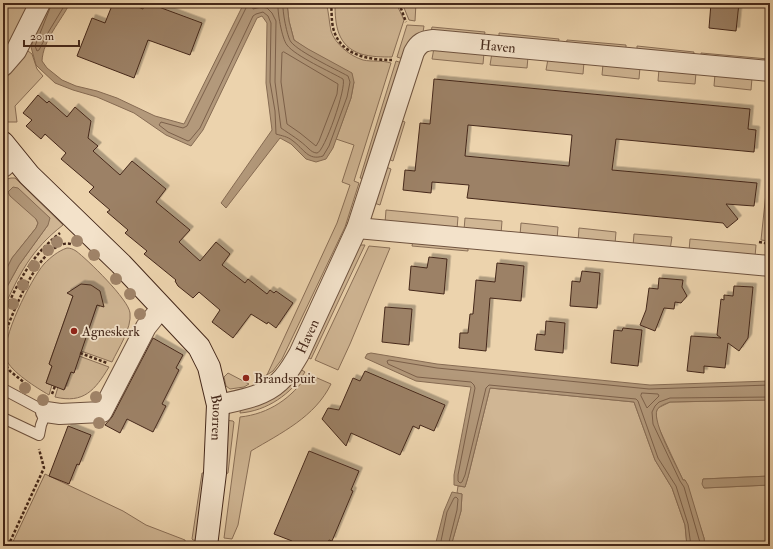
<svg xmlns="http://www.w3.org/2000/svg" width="773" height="549" font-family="'IM FELL Double Pica',serif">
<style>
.green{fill:#d0b694;stroke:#8a6f57}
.water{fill:#b3997b;stroke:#876c54}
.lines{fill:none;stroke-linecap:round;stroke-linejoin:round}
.shore{stroke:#7c604a;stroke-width:1}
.building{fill:#9c8166;stroke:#45281a;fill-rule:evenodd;filter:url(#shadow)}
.lane-casing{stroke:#6f533f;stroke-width:12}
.street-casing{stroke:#6f533f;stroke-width:22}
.secondary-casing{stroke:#45281a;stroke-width:24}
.path{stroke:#45281a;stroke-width:2.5;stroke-dasharray:3 2;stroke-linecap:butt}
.lane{stroke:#f3e2ca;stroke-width:10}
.street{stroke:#f3e2ca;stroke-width:20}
.secondary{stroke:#f3e2ca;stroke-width:22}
.tree{fill:#a08469}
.poi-dot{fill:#8f2418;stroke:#f3e2ca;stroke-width:1.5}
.labels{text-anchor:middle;stroke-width:3.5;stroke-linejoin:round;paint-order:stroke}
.street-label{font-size:14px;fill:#45281a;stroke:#f3e2ca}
.poi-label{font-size:14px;fill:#45281a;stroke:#f3e2ca;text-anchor:start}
</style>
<defs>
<filter id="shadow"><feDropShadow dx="3.5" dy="-3.5" stdDeviation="0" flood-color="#0004"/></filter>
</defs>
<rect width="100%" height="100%" fill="#ecd3ad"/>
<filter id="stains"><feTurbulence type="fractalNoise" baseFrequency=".005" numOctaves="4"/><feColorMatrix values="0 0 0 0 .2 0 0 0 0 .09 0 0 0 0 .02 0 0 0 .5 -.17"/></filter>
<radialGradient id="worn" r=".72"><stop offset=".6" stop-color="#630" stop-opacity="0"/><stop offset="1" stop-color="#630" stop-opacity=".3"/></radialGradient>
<path class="green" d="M3 3H34L3 58Z
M287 3H326C329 12 329 22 331 31 335 44 350 56 363 60 372 62 382 60 391 63L354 181 359 183 345 227 282 359 273 371 259 380 258 378 267 375 337 223 350 185 342 182 354 145 336 139 351 98 354 82 294 40 289 21Z
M335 3H396L404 20 392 57C383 57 371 57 361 54 337 46 335 25 335 3Z
M402 3H416L415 21 409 20Z
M407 25 424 26 423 32C409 36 407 47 403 59L397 57Z
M432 27 485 32 484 37 431 32Z
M499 33 559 39 558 44 499 39Z
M567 40 626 45V50L566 45Z
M637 46 694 52 693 57 637 51Z
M24 48 32 54 37 69 43 76 15 106 17 122H3V75Z
M434 48 484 53 483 64 432 59Z
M492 53 528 57 527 68 490 65Z
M701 53 768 59V63L701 57Z
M548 59 584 62 583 74 546 70Z
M396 61 402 63 366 179 360 178Z
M603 64 640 67 639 79 602 75Z
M659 69 696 73 695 84 658 81Z
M715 74 752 78 751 90 714 86Z
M400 120 405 122 393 161 388 159Z
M386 167 391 169 380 205 374 203Z
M11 178H15L63 225C31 250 19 274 3 310V294L19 265 48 225 36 219 38 223 36 228 12 258 3 276V187L7 179Z
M766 193H770L769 241 761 240Z
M386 210 458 217 457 229 385 223Z
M465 218 502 221 501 234 464 230Z
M521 223 558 227 557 239 520 235Z
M579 228 616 232 615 244 578 241Z
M634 234 672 237 670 250 633 246Z
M690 239 756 245 755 257 689 251Z
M413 241 468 246V251L412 246Z
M358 245H365L311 359 307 357Z
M369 246 390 248 350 344 338 370 315 360Z
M67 248C70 248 73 249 76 251 87 259 129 300 130 313 132 328 118 349 112 362L81 351 97 305 100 306 71 295 73 296 49 364 52 366 46 383 52 385 49 395C37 388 11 372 6 359 0 340 31 279 44 264 51 257 58 251 67 248Z
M79 356 109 367C95 390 84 404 55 397L58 387 65 389 71 372 74 373Z
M300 369 305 372C291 394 267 411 240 413L241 407Z
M228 373 249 384 244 387 230 389 226 386 224 377Z
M308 374 331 384C315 417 281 433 251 451L238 525 232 539 224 538 240 417C269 414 292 398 308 374Z
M490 388 634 402 655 460 672 488 685 525 687 546H451L461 511 462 494 457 493 458 486 465 487 468 477Z
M770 400V476L703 479 704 488 770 485V546H705L704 538 685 480H683L657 424 656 412 658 408 670 402Z
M225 420 233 421 234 422 228 473 226 474 222 473Z
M202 473H208L200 541 193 540 192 539Z
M45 474 123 511 146 525 185 540 186 546H11Z"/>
<path class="water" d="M49 3H70C61 21 43 40 42 61L47 68 62 80 76 86 97 91 117 98 155 116 184 124 244 3H287L289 21 294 40 308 49 352 73 354 82 351 98 333 148 326 159 316 162 306 159 291 144 280 138 226 208 221 203 272 130 266 83 267 23 262 16 257 18 203 130 191 146 166 135 134 113 97 97 73 90 55 83 40 69 36 65 31 47 36 32Z
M13 187 18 188 50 218 48 225 19 265 3 294V276L12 258 36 228 38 223 36 219 10 196 8 192Z
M371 353 437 364 650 385 770 381V400L670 402C665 404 659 406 657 410 652 422 677 467 683 480H685L688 485 704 538 705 546H687L685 525 672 488 655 460 634 402 490 388 468 477 465 487 454 485V475L471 387 416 381 365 358 367 354Z
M770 476V485L704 488 702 484 703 479Z
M452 492 462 494 461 511 451 546H435L444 511Z"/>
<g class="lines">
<path class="shore" d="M52 3 35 46 37 51 39 50 49 31 66 3
M247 3V6L187 126 183 128 161 122 159 125 168 132 188 141 190 140 200 128 253 16 256 14 263 12 268 16 271 23 270 82 275 111 276 134C282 136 287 136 293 141 304 149 308 161 323 156L329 146 347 97 350 82 348 76C335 69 299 52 291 42 287 37 282 10 283 3
M252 3 253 9 261 7 267 8 272 13 276 21 275 82 281 128C291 135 300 140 309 149 311 151 314 153 317 153 324 153 347 87 343 79 331 72 295 56 287 45 282 39 277 11 278 3
M284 52 338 84 337 94 319 141 316 146 300 133 287 124 281 82 282 53Z
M642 393 658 394 659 396 647 408 641 396Z
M440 546 447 512 454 498 456 497 458 499 457 510 448 546
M691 546 688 524 676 486 658 458 638 401 636 399 489 385 486 388 465 475 462 482 460 483 458 481V475L475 388 474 385 471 382 417 377 388 364 387 361 389 360 437 368 649 389 770 385
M701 546 684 487 680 481 653 424 652 412 655 406 659 402 670 398 770 397"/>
</g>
<path class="building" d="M113 3H128L143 9 145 3H148L202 23 190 55 148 40 134 78 77 56 92 18 105 23Z
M711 3H739L736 31 709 28Z
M434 79 750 109 748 129 756 130 754 152 616 139 612 170 757 183 754 206 726 204 738 219 727 228 723 223 467 198 469 185 432 182 431 193 403 190 405 170 415 171 420 123 430 124ZM468 125 572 135 569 166 465 156Z
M38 95 47 103 49 101 67 117 75 107 91 121 88 138 98 146 93 151 120 175 132 161 166 189 156 202 190 230 179 242 200 261 216 242 230 254 222 265 245 283 248 279 267 294 270 290 274 293 276 291 293 303 276 328 268 322 267 324 251 314 233 338 212 322 220 310 199 292 193 298 178 286 175 281 176 280 144 254 147 251 125 233 128 230 107 212 110 210 89 192 94 187 61 159 66 153 45 134 41 139 26 126 32 120 23 113Z
M429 257 447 259 444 294 409 290 411 266 427 268Z
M497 263 524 266 521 301 490 298 486 351 459 348 460 333H468L470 314H473L476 280 495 282Z
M582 271 600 273 597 308 570 306 572 281 580 282Z
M659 278 683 280 682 287 687 296 681 303 675 302 674 309 664 308 655 331 640 325 646 310 649 288 658 289Z
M81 284 91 285 100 291 104 307 97 305 74 373 71 372 64 390 46 383 52 366 49 364 73 296 67 293Z
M734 286 753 287 748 338 739 351 728 343 725 368 704 366V373L687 371 691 336 721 338 717 335 721 299 724 300V295L733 296Z
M385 307 412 309 409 345 382 342Z
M546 321 565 323 563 353 535 350 537 334 545 335Z
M623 328 642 330 638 366 611 363 614 330 622 331Z
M153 338 183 355 176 368 179 370 162 404 166 406 153 432 127 419 120 433 105 425 112 417Z
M365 371 445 405 434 431 420 425 419 429 413 426 400 455 351 433 346 446 322 419 328 408 339 410 353 378 360 381Z
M68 426 91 435 79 465 77 464 69 484 49 476Z
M309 451 359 471 351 490 353 491 332 541 329 540 326 546H290L292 541 274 534Z"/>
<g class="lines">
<g class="lane-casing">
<path id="lane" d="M3 389 46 412 41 425 39 435 3 418"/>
</g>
<g class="street-casing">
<g id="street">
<path d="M3 66 16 51 40 3"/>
<path d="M3 167 14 157"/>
<path d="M357 228 770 266"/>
<path id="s1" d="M218 405C239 400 263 397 279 382 288 374 293 364 299 354L357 228 414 52C419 43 423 41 433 40L770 71"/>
<path d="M46 412 60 414 102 412 146 327 162 307"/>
</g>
</g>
<g class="secondary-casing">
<g id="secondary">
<path id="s2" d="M3 143 29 175 121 264 199 347 209 367 218 405 215 473 206 546"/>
</g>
</g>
<path class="path" d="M331 3C332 12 331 22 334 31 342 56 370 60 392 60
M399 3 406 22
M759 242 770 244
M3 316C18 282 30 257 60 233
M3 339C11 317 41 237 71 244
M80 353 107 363
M3 362 10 371 26 384
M52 394 55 386
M8 546 44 468 39 449"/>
<use href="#lane" class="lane"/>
<use href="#street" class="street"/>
<use href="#secondary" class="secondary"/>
</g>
<g class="tree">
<circle cx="77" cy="241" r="6"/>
<circle cx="57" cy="242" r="6"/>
<circle cx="48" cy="250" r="6"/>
<circle cx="94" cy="255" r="6"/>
<circle cx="34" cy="266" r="6"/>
<circle cx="116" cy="279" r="6"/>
<circle cx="23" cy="285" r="6"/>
<circle cx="130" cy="294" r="6"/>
<circle cx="13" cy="304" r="6"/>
<circle cx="140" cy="314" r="6"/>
<circle cx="25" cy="388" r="6"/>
<circle cx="96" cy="397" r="6"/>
<circle cx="43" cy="400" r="6"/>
<circle cx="99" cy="423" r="6"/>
</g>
<g class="poi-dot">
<circle cx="74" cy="331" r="4"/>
<circle cx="246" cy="378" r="4"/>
</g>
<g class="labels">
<g class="street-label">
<text dy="5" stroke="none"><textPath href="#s1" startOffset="513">Haven</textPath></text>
<text dy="5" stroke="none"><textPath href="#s1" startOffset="120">Haven</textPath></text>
<text dy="5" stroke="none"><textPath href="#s2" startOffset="357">Buorren</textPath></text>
</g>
<g class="poi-label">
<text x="82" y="336">Agneskerk</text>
<text x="254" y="383">Brandspuit</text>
</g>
</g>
<rect width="773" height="549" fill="none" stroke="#ecd3ad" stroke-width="16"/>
<rect x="4" y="4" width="765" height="541" fill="none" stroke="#45281a" stroke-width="2"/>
<rect x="8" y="8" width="757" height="533" fill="none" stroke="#45281a"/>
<path d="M24 40v6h55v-6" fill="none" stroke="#45281a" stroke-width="2"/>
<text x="30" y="40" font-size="12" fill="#45281a" stroke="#f3e2ca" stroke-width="3" paint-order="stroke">20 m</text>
<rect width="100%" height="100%" filter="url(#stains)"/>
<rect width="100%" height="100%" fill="url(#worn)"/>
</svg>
